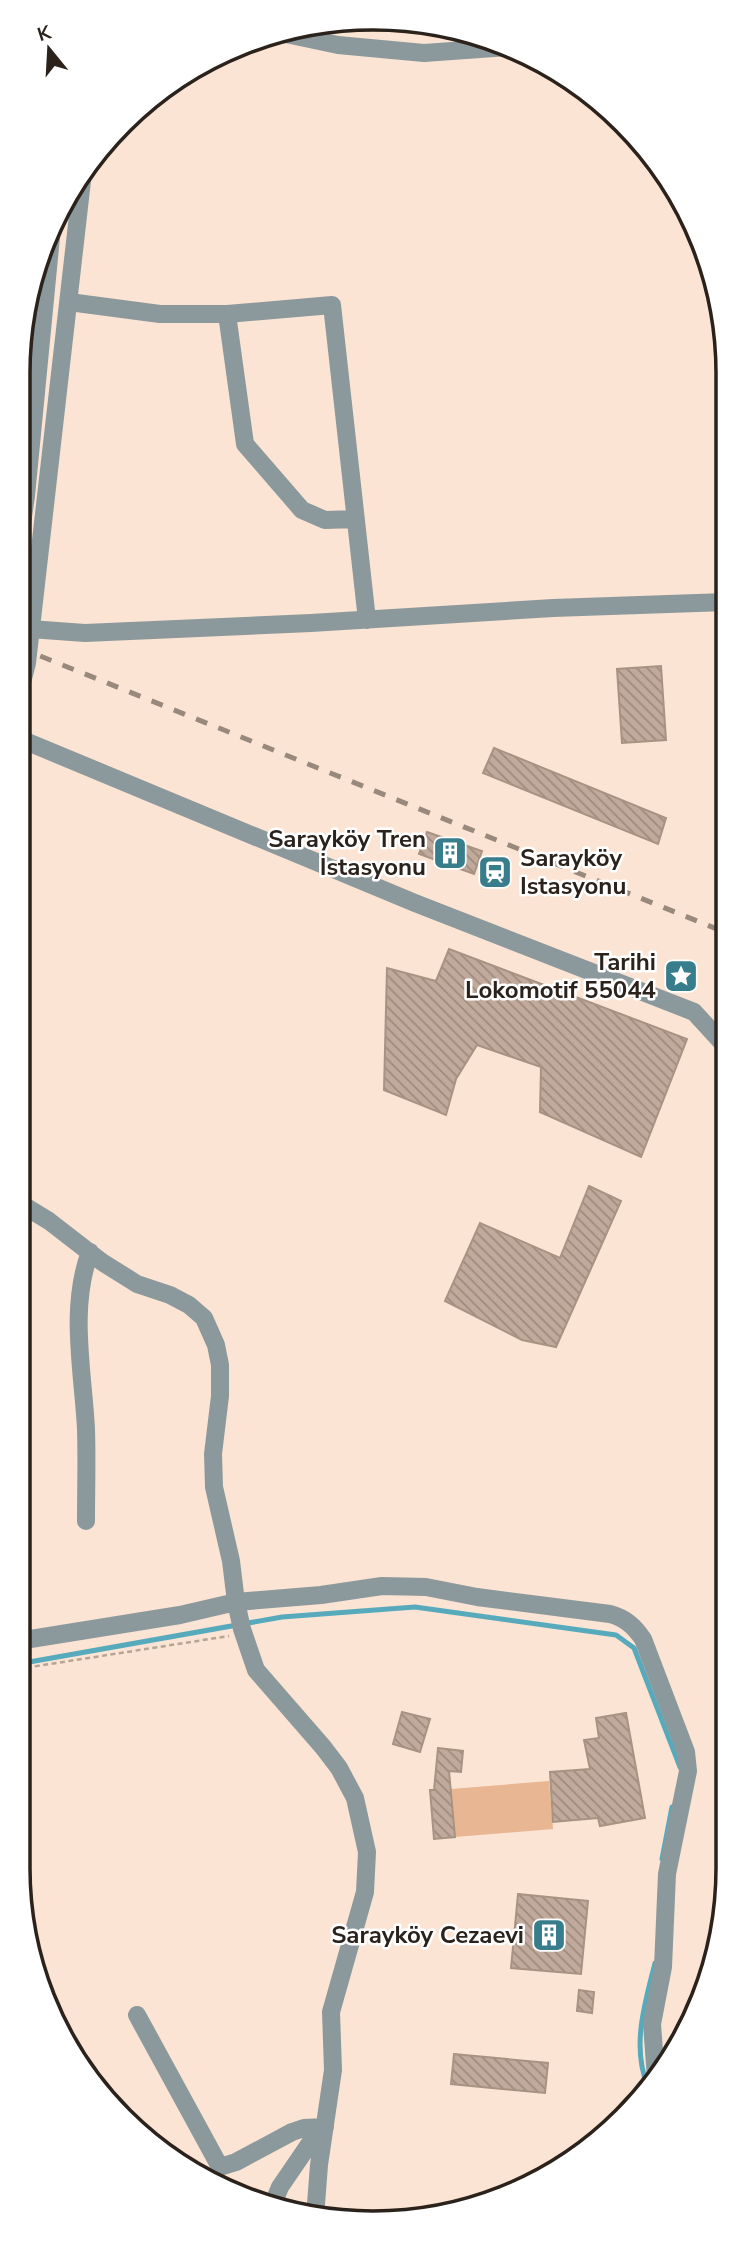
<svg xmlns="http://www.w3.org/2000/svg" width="746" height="2241" font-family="'Nunito Sans',sans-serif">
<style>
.pitch{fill:#e8b693}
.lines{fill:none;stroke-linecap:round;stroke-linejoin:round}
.stream{stroke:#56aabc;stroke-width:5}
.building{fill:url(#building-back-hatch);stroke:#a89383;stroke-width:2}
.path{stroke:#b6a496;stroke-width:2.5;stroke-dasharray:5 3.5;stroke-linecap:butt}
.minor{stroke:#8c999c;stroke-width:18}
.tertiary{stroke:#8c999c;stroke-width:18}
.rail{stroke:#99887c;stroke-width:5;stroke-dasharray:12 12;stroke-linecap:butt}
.labels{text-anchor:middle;stroke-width:5;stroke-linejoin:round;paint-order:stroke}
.poi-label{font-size:24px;font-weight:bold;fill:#2b221c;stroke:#fff;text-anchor:end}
.rim{fill:none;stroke:#2b221c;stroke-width:3.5}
</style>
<defs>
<pattern id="building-back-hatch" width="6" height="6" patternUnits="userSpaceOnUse" patternTransform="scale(1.75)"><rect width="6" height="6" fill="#c1aa9b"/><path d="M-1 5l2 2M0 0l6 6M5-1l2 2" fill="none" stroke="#9d8a7e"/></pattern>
</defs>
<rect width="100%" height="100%" fill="#fbe4d3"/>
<path class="pitch" d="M549 1781 553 1829 455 1837 451 1789Z"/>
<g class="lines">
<path class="stream" d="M18 1664 282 1617 415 1607 616 1635 634 1648 680 1767
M662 1859 672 1807
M648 2087C631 2046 645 2003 655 1963"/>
</g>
<path class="building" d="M661 666 666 740 622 743 617 669Z
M494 748 666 818 658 844 483 773Z
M427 832 482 851 474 874 419 854Z
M449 949 687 1039 641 1157 540 1112 541 1067 477 1045 456 1079 446 1115 384 1090 387 968 436 981Z
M589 1186 621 1201 556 1347 522 1340 445 1301 480 1223 560 1258Z
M402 1712 430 1719 420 1752 393 1744Z
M626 1713 645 1818 600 1826 598 1818 553 1822 550 1772 590 1769 584 1740 599 1738 596 1718Z
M438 1748 463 1751 461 1772 449 1771 455 1837 434 1839 430 1790H434Z
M518 1894 588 1901 581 1974 511 1968Z
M579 1990 594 1992 592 2013 577 2011Z
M454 2054 548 2063 545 2093 451 2084Z"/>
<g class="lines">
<path class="path" d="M18 1669 229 1636"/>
<path class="minor" d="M286 34 338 45 424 53 508 47
M69 302 160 314H227L332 305 367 620
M227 314 245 444 302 510 325 520 356 519
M18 625 30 629 85 633 311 623 553 608 726 602
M18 1202 49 1221 102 1262 137 1284 170 1295 189 1305 204 1318 216 1345 220 1365V1396L213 1454 214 1487 231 1561 236 1602 242 1629 256 1670 323 1747 339 1768 355 1798 367 1852 365 1892 331 2012 333 2070 319 2165 315 2217
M86 1521C86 1490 87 1460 86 1429 83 1371 69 1308 90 1252
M18 1641 180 1615 236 1602 321 1595 382 1586 426 1587 477 1597 610 1614C625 1618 634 1626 643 1639L686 1752 688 1771 667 1874 663 1967 652 2024 656 2078
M137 2015 220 2167 236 2162 292 2132 304 2128 325 2127
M273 2204 280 2187 321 2127"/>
<path class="tertiary" d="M18 551 26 496 51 237
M18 698 27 663 83 172
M18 738 415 903 694 1012 727 1048"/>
<path class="rail" d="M18 647 727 933"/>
</g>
<defs>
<g id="building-square" transform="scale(1.75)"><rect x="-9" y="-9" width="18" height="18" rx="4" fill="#387d8b" stroke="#fff"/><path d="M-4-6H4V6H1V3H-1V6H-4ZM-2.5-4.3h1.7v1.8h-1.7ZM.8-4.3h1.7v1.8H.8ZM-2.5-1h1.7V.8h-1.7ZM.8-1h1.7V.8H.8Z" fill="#fff"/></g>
<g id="station-square" transform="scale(1.75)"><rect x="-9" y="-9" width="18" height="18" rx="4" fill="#387d8b" stroke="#fff"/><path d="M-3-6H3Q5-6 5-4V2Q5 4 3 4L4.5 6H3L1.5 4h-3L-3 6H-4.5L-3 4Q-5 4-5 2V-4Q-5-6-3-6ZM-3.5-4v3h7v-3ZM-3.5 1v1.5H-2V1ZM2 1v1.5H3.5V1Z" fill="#fff"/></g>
<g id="sight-square" transform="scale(1.75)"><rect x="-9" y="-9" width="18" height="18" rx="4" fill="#387d8b" stroke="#fff"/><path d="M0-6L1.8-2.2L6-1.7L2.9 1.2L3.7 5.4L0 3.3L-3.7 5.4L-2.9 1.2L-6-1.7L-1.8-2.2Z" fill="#fff"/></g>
</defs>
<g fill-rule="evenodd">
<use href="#building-square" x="450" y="853"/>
<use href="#station-square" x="495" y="872"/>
<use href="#sight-square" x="681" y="976"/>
<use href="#building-square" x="549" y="1935"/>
</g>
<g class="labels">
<g class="poi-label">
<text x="426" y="847">Sarayköy Tren<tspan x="426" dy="28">İstasyonu</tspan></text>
<text x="520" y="866" text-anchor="start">Sarayköy<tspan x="520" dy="28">Istasyonu</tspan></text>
<text x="656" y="970">Tarihi<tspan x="656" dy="28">Lokomotif 55044</tspan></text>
<text x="524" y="1943">Sarayköy Cezaevi</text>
</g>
</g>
<path d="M0 0H746V2241H0ZM373 30H373A343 343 0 0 1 716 373V1868A343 343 0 0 1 373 2211H373A343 343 0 0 1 30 1868V373A343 343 0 0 1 373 30Z" fill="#fff" fill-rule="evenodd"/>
<path class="rim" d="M373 30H373A343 343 0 0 1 716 373V1868A343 343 0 0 1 373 2211H373A343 343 0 0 1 30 1868V373A343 343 0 0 1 373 30Z"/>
<g transform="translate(49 49) rotate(342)" stroke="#ffffff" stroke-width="5" paint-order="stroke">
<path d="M0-5L12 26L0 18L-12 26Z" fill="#2b221c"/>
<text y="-10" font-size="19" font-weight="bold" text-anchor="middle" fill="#2b221c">K</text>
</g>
</svg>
